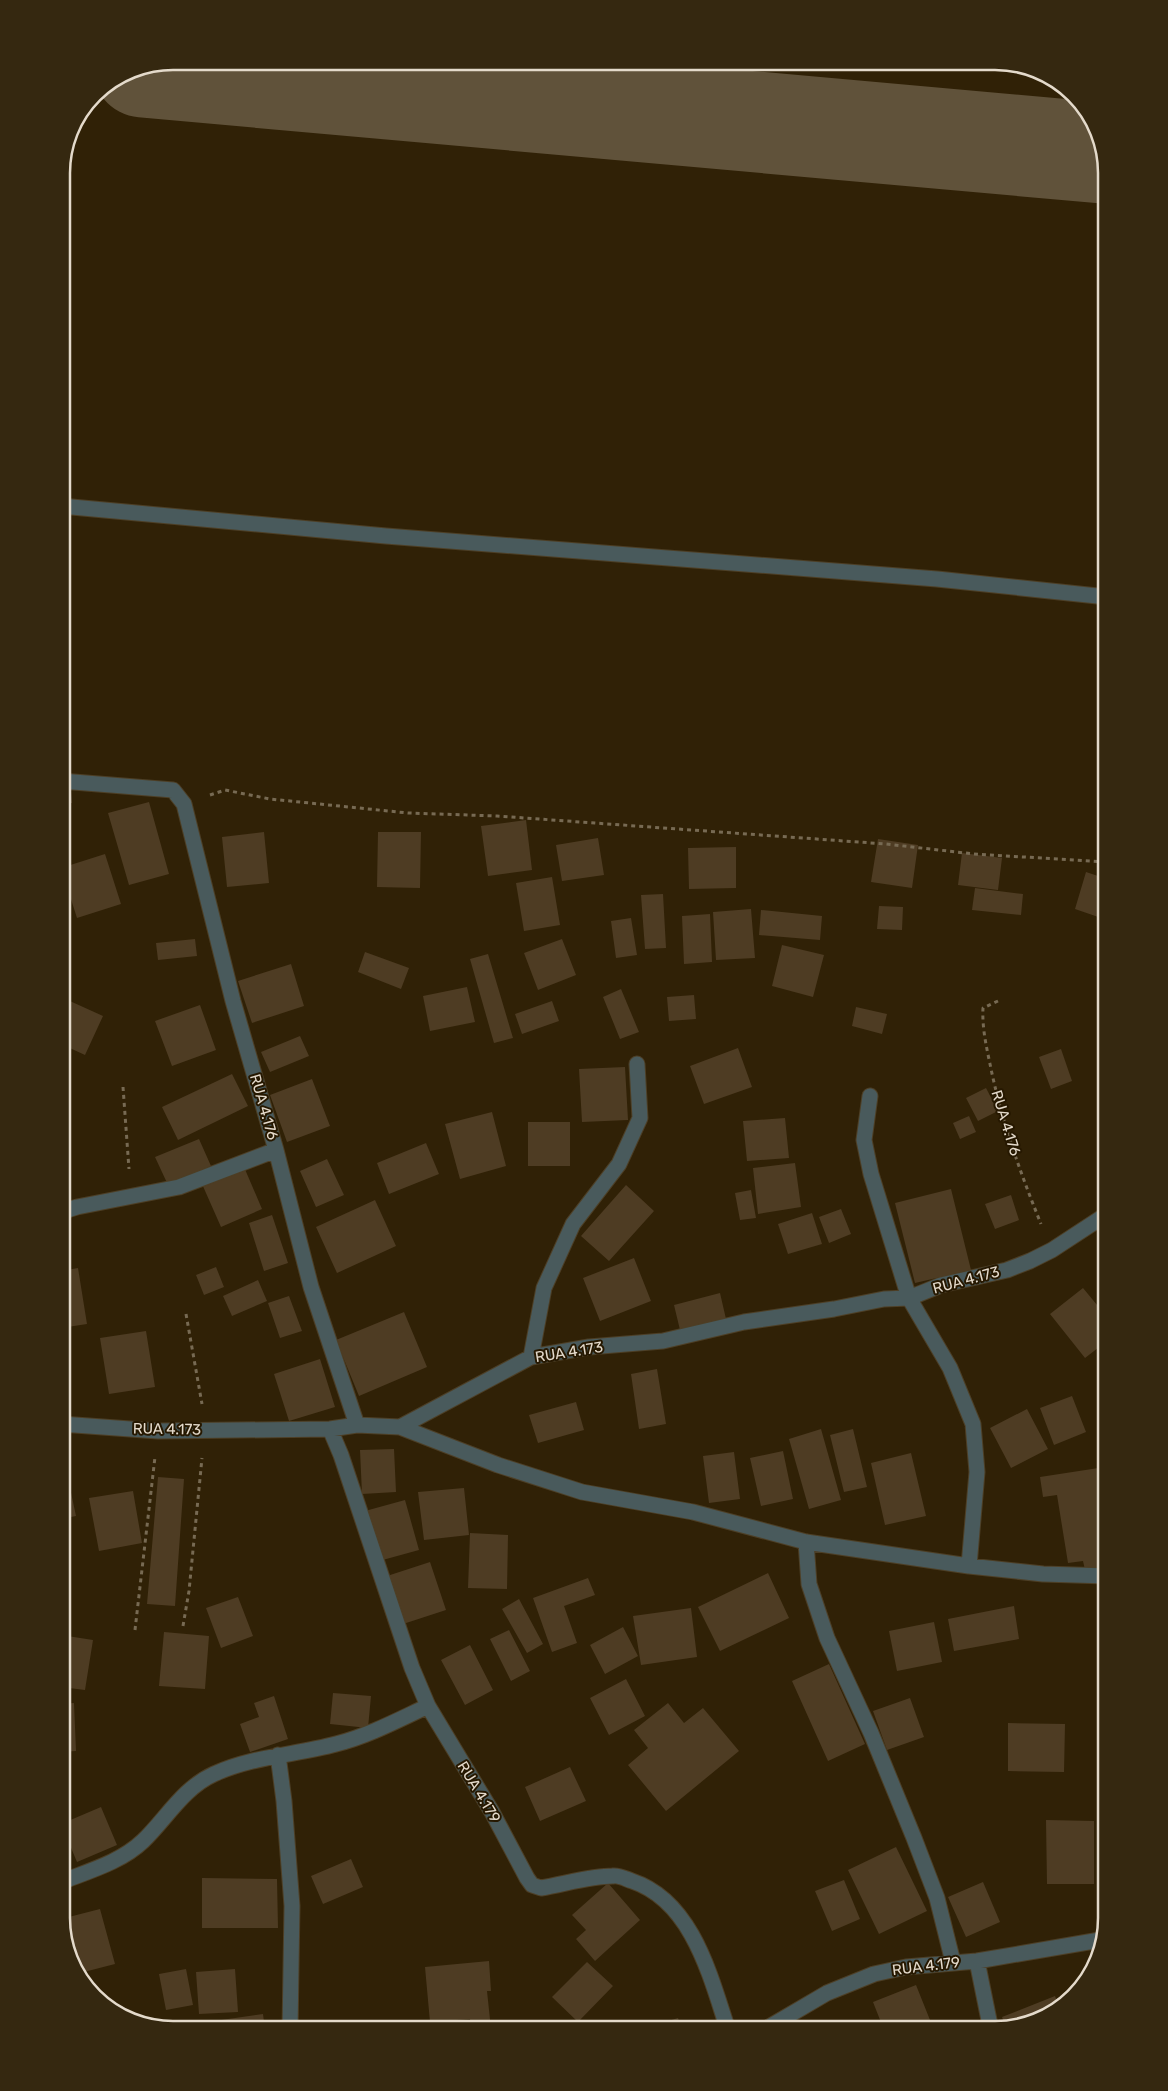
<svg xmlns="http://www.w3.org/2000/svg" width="1168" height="2091" font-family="Rubik,sans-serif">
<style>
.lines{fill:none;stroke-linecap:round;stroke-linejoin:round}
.taxiway{stroke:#60523a;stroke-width:101}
.building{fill:#4e3c23}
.minor-casing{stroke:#4d3f26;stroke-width:17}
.path{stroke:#776a53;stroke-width:3;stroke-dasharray:4 4;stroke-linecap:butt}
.minor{stroke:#495a5c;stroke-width:15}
.labels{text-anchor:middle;stroke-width:4;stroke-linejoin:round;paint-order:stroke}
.street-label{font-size:15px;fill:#e4dacb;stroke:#261800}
.rim{fill:none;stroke:#e4dacb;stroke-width:2.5}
</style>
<rect width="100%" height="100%" fill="#302106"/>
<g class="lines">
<path class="taxiway" d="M143 67 1103 153"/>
</g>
<path class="building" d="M61 779H70L72 803H61Z
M149 802 169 874 129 885 108 813Z
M526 820 532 870 488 876 481 826Z
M264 832 269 883 227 887 222 837Z
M378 832H421L420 888 377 887Z
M598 838 604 875 562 881 556 845Z
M878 839 918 845 912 888 871 882Z
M736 847V888L689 889 688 848Z
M962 853 1002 858 998 890 958 885Z
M105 854 121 904 77 918 61 868Z
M1086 872 1107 879V920L1075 909Z
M552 877 560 925 524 931 516 883Z
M975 888 1023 894 1021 915 972 910Z
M663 894 666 948 645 949 641 895Z
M879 906 903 907 902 930 877 929Z
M751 909 755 958 716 960 713 912Z
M761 910 822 916 820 940 759 935Z
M710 914 712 962 684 964 682 916Z
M631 918 637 955 616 958 611 921Z
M195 939 197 956 158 960 156 943Z
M562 939 576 975 538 990 524 953Z
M782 945 824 955 813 997 772 986Z
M365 952 409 968 401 989 358 972Z
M488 954 513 1038 494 1043 470 959Z
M291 964 304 1006 252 1023 238 981Z
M467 987 475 1022 430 1031 423 996Z
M621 989 639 1032 620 1039 603 997Z
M694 995 696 1019 669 1021 667 997Z
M61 997 103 1016 85 1055 61 1044Z
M552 1001 559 1021 522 1034 515 1014Z
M200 1005 216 1050 172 1066 155 1021Z
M856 1007 887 1014 882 1034 852 1026Z
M300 1036 309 1056 270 1072 261 1052Z
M738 1048 752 1087 704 1104 690 1066Z
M1061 1049 1072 1081 1051 1089 1039 1057Z
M625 1067 628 1120 582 1122 579 1069Z
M232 1074 248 1106 178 1140 162 1107Z
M312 1079 330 1126 287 1142 270 1095Z
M986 1088 998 1111 978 1121 966 1098Z
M492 1112 506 1166 460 1179 445 1124Z
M969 1116 976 1132 960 1139 953 1123Z
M785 1118 789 1158 747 1161 743 1121Z
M528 1122H570V1166H528Z
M199 1139 211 1166 168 1185 155 1157Z
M426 1143 439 1174 389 1194 377 1163Z
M327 1159 344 1195 316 1207 300 1171Z
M795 1163 801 1207 758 1214 753 1168Z
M244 1167 262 1209 221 1227 202 1184Z
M626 1185 654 1211 609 1261 581 1236Z
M951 1189 971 1270 915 1283 895 1203Z
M751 1190 756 1218 740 1220 735 1193Z
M1011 1195 1019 1220 995 1229 985 1204Z
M375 1200 396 1246 337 1273 316 1227Z
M841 1209 851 1234 829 1243 819 1217Z
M812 1213 822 1244 788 1254 778 1224Z
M272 1215 288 1263 264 1271 249 1223Z
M634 1258 651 1301 600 1321 583 1278Z
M216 1267 224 1287 204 1295 196 1275Z
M78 1268 87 1324 61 1328V1271Z
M258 1280 267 1301 232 1316 223 1296Z
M1083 1288 1107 1317V1341L1085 1358 1050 1314Z
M720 1293 726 1319 680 1330 674 1305Z
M289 1296 302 1331 280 1338 268 1303Z
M404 1312 427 1367 359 1396 336 1340Z
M146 1331 155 1387 109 1394 100 1338Z
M320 1359 335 1407 289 1421 274 1374Z
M657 1369 666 1424 639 1429 631 1374Z
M1072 1396 1086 1432 1054 1445 1040 1408Z
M576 1402 584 1430 538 1443 529 1415Z
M1027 1409 1048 1449 1011 1468 990 1428Z
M821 1429 841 1500 809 1509 789 1439Z
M853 1429 867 1487 844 1492 830 1435Z
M394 1449 396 1492 362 1494 360 1450Z
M783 1451 793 1499 761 1506 750 1458Z
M734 1452 740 1499 709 1503 703 1456Z
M911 1453 926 1516 885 1525 871 1463Z
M1105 1467 1107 1479V1495H1104L1107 1516V1550L1103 1551 1106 1567 1085 1570 1083 1561 1068 1563 1057 1495 1043 1497 1040 1477Z
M66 1469 76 1516 61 1519V1470Z
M158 1477 184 1479 175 1606 147 1604Z
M464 1488 469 1535 424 1540 418 1492Z
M133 1491 142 1543 99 1551 89 1498Z
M405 1500 419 1550 379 1561 365 1511Z
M470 1533 508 1535 507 1589 468 1588Z
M430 1562 446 1610 400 1625 384 1577Z
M768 1573 789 1618 720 1651 698 1607Z
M588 1578 595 1595 564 1606 577 1643 552 1652 533 1598Z
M238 1597 253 1636 221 1648 206 1608Z
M519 1599 543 1644 527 1653 502 1609Z
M1014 1606 1019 1639 954 1651 948 1619Z
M691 1608 697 1657 641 1665 633 1616Z
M934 1622 942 1662 897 1671 889 1631Z
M623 1627 638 1656 605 1674 590 1645Z
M509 1630 530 1671 511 1681 490 1639Z
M164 1632 209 1636 205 1689 159 1686Z
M61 1635 93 1640 85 1690 61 1687Z
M470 1645 493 1690 465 1705 441 1660Z
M829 1664 865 1744 828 1761 792 1681Z
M626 1679 645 1716 609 1735 590 1698Z
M333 1693 371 1696 368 1728 330 1724Z
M274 1696 288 1739 250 1752 240 1724 259 1717 254 1703Z
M910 1698 924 1737 887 1750 873 1711Z
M74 1703 76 1751 61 1752V1704Z
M668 1703 684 1723 703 1708 739 1751 666 1811 628 1765 648 1748 634 1730Z
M1008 1723 1065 1724 1064 1772 1008 1771Z
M570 1767 586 1801 540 1821 525 1787Z
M101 1807 117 1845 77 1862 61 1824Z
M1046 1820 1094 1821V1884H1047Z
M896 1847 927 1911 879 1934 848 1870Z
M351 1859 363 1887 323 1904 311 1876Z
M202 1878 277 1879 278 1928H202Z
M844 1880 860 1919 832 1931 815 1891Z
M983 1882 1000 1922 966 1937 948 1897Z
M608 1883 640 1920 595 1961 576 1939 586 1930 572 1915Z
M100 1909 115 1964 80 1973 71 1962 61 1919Z
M489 1961 491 1991H487L491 2029 471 2030 470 2019 430 2022 425 1967Z
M587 1962 613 1986 578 2022 552 1997Z
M186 1969 193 2005 166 2010 159 1974Z
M235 1969 238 2012 199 2014 196 1972Z
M916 1985 934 2030H884L873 2002Z
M1055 1996 1058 2004 1038 2021 1006 2028 1002 2017Z
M263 2014 265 2030H215L214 2021Z
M678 2018 682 2030H643V2029Z"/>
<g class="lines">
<g class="minor-casing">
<path id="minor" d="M61 506 386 536 937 579 1107 597
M61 781 173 790 184 804 233 1001 276 1150 311 1287 357 1425
M870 1096 864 1140 871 1174 909 1298 950 1368 973 1424 977 1472 969 1566
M61 1212 77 1207 179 1187 276 1150
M531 1357 544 1288 573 1224 619 1164 640 1118 637 1064
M61 1424 158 1431 330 1429 357 1425 400 1427 531 1357 589 1347 663 1341 744 1322 834 1309 884 1299 909 1298 941 1285 1007 1270 1030 1261 1052 1250 1107 1214
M400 1427 498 1465 582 1492 693 1512 806 1542 969 1566 1043 1574 1107 1576
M330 1429 341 1455 412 1668 428 1706 492 1812 527 1878 532 1885 541 1888C565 1884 590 1876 613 1876 619 1875 626 1879 632 1881 692 1901 710 1975 728 2030
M806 1542 809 1584 827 1638 871 1733 914 1838 937 1898 953 1962
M278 1755 284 1801 292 1906 290 2030
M61 1882C89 1871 121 1862 143 1841 166 1819 183 1788 214 1774 253 1756 296 1755 336 1744 368 1736 398 1720 428 1706
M977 1961 991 2030
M764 2030 827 1993 874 1974 906 1967 977 1961 1100 1940"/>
</g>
<path class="path" d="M210 795 225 790 270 799 408 813 497 816 886 844 974 854 1107 862
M998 1001 983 1008C982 1027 986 1045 990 1064 1001 1119 1020 1172 1041 1224
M123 1087 129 1169
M186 1314 202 1404
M183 1626 189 1591 202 1458
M135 1630 155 1457"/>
<use href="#minor" class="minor"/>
</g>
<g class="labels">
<g class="street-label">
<text transform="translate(264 1107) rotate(74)" y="5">RUA 4.176</text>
<text transform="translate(1006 1123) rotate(73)" y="5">RUA 4.176</text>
<text transform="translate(966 1280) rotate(-15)" y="5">RUA 4.173</text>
<text transform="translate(569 1352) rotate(-9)" y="5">RUA 4.173</text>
<text transform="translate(167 1429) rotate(1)" y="5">RUA 4.173</text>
<text transform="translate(479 1792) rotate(59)" y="5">RUA 4.179</text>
<text transform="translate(926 1966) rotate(-7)" y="5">RUA 4.179</text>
</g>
</g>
<path d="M0 0H1168V2091H0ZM173 70H995A103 103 0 0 1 1098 173V1918A103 103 0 0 1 995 2021H173A103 103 0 0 1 70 1918V173A103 103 0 0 1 173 70Z" fill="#352810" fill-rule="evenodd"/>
<path class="rim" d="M173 70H995A103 103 0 0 1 1098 173V1918A103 103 0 0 1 995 2021H173A103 103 0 0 1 70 1918V173A103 103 0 0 1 173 70Z"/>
</svg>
